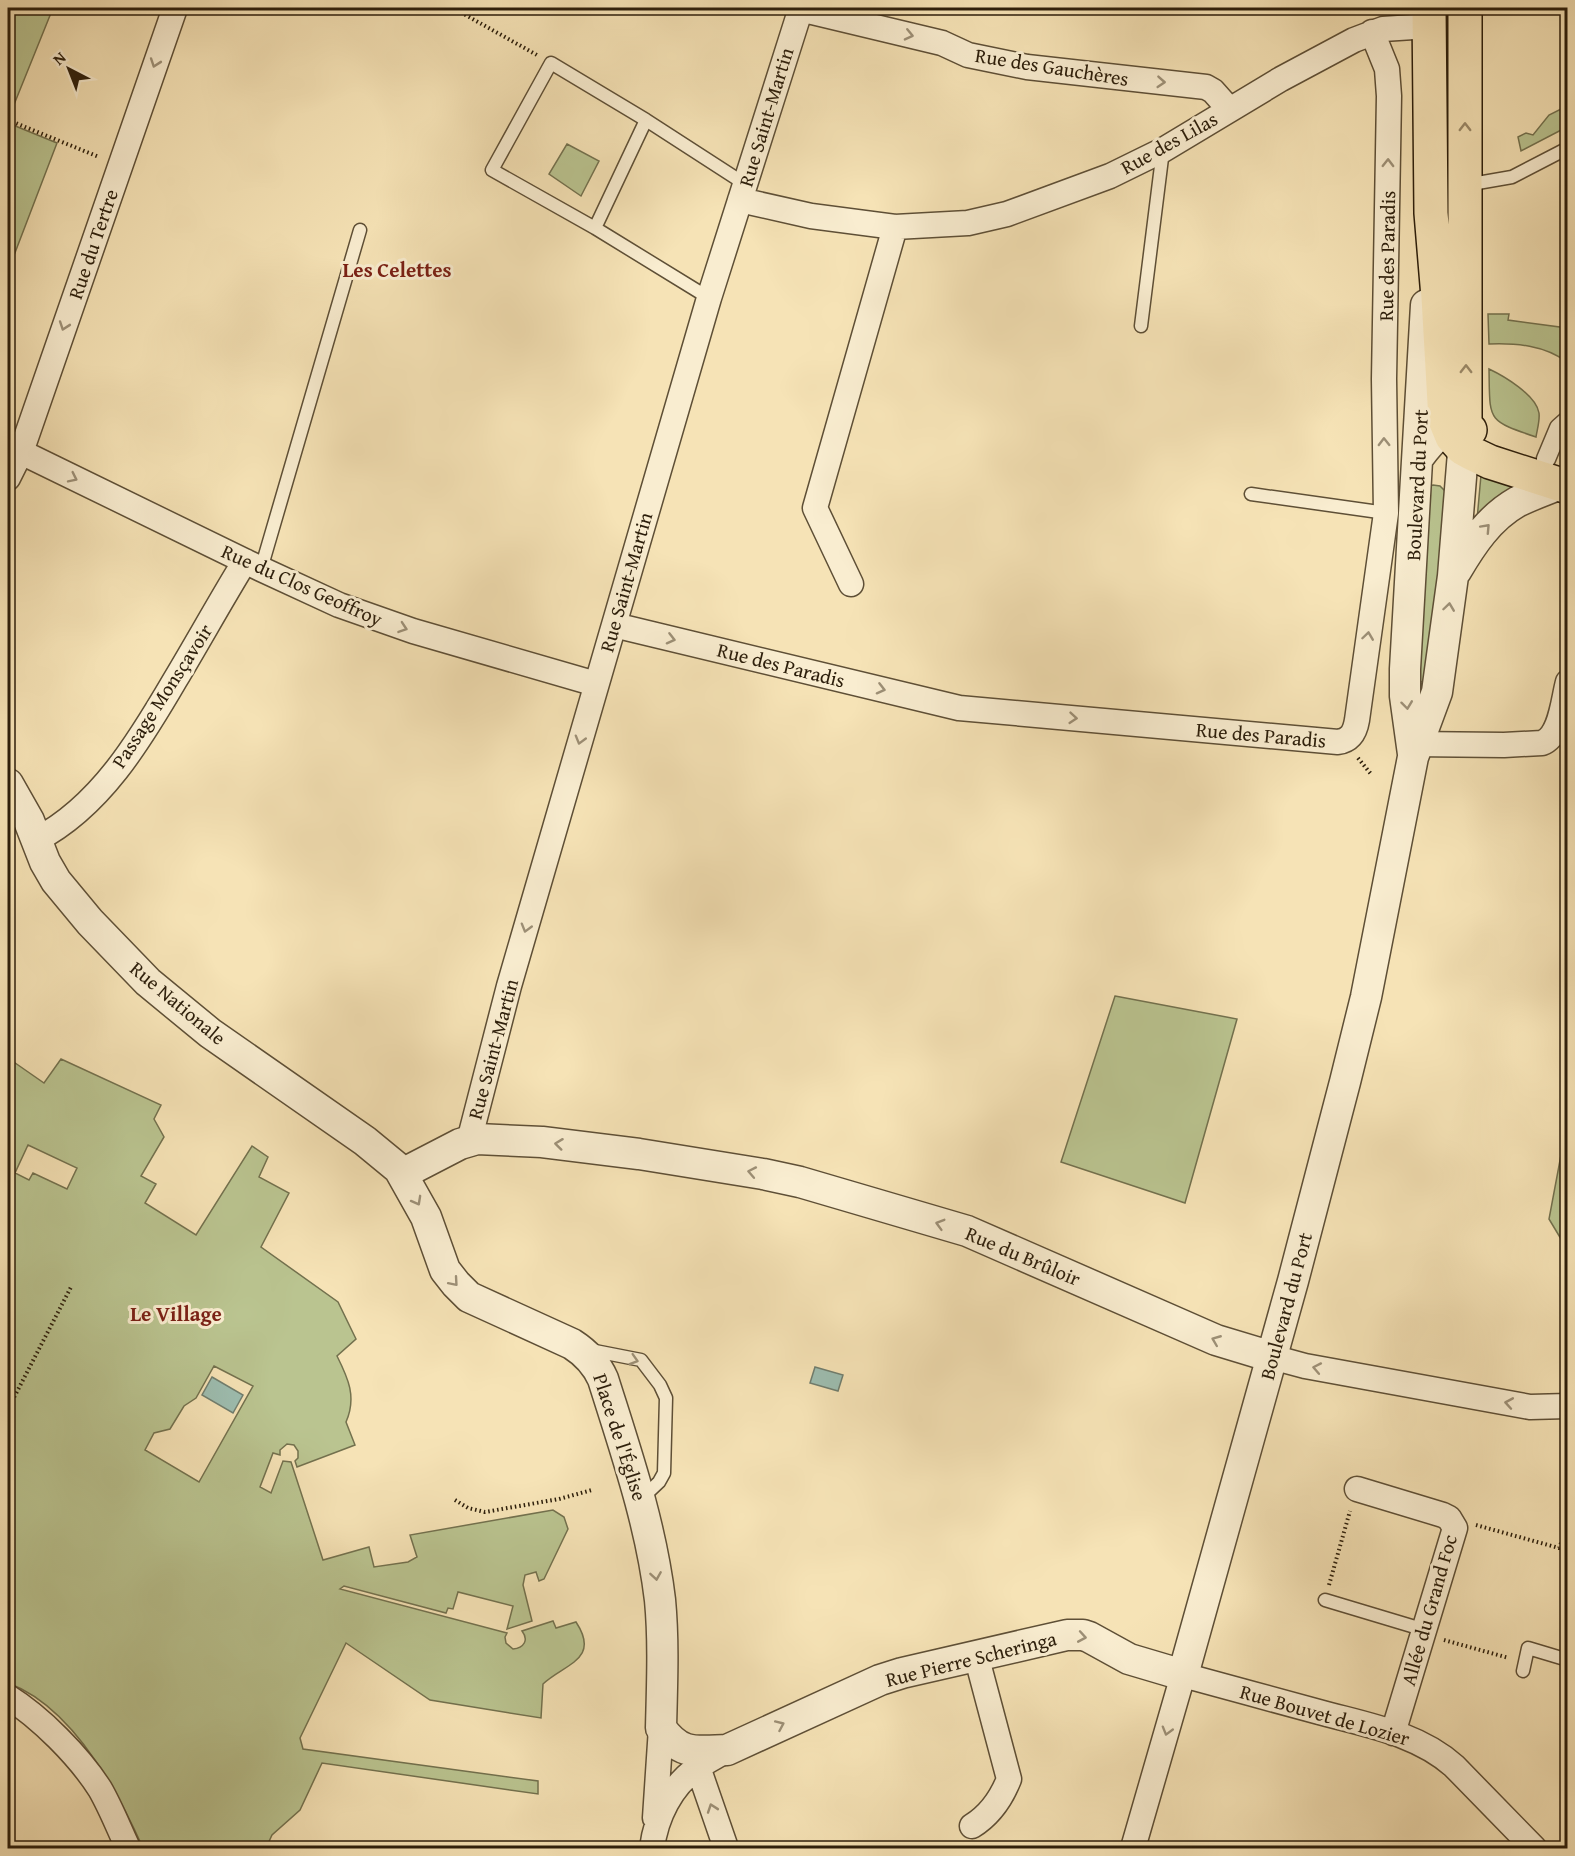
<svg xmlns="http://www.w3.org/2000/svg" width="1575" height="1856" font-family="'Gentium Book Plus',serif">
<style>
.green{fill:#bac490;stroke:#73714e;stroke-width:1.5;fill-rule:evenodd}
.water{fill:#9dbeb1;stroke:#707e6f;stroke-width:1.5}
.lines{fill:none;stroke-linecap:round;stroke-linejoin:round}
.service-casing{stroke:#5e4f36;stroke-width:15}
.pedestrian-casing{stroke:#5e4f36;stroke-width:21}
.minor-casing{stroke:#5e4f36;stroke-width:27}
.tertiary-casing{stroke:#5e4f36;stroke-width:33}
.primary-casing{stroke:#2c1e0b;stroke-width:36}
.path{stroke:#2c1e0b;stroke-width:4;stroke-dasharray:1.5 3;stroke-linecap:butt}
.service{stroke:#f9edd0;stroke-width:12}
.pedestrian{stroke:#f9edd0;stroke-width:18}
.minor{stroke:#f9edd0;stroke-width:24}
.tertiary{stroke:#f9edd0;stroke-width:30}
.primary{stroke:#f6e3b6;stroke-width:33}
.oneway{stroke:#9d9077}
.oneway2{stroke:#9b8a69}
.labels{text-anchor:middle;stroke-width:6;stroke-linejoin:round;paint-order:stroke}
.street-label{font-size:20px;fill:#2c1e0b;stroke:#f9edd0}
.neighbourhood-label{font-size:21px;font-weight:bold;fill:#7a1f14;stroke:#f9edd0}
</style>
<rect width="100%" height="100%" fill="#f6e3b6"/>
<filter id="stains"><feTurbulence type="fractalNoise" baseFrequency=".00333" numOctaves="4"/><feColorMatrix values="0 0 0 0 .2 0 0 0 0 .09 0 0 0 0 .02 0 0 0 .5 -.17"/></filter>
<radialGradient id="worn" r=".72"><stop offset=".6" stop-color="#630" stop-opacity="0"/><stop offset="1" stop-color="#630" stop-opacity=".3"/></radialGradient>
<path class="green" d="M8 8H53L9 117 8 116Z
M1567 106V127L1521 151 1518 137 1526 133 1533 135 1549 115Z
M8 123 57 143 8 271Z
M567 144 599 161 581 196 549 174Z
M1488 314H1509L1508 320 1567 328V362C1544 345 1516 343 1489 344Z
M1489 369C1504 376 1536 395 1539 413 1540 421 1537 430 1536 437 1486 420 1490 421 1489 369Z
M1481 475 1515 485 1513 492 1477 520Z
M1433 485 1440 486 1446 492 1428 683 1412 680 1430 486Z
M1115 996 1237 1019 1185 1203 1061 1162Z
M8 1058 44 1083 61 1059 161 1105 154 1119 164 1137 141 1176 156 1184 145 1203 196 1235 252 1146 268 1157 259 1177 289 1193 261 1247 338 1302 356 1339 337 1356C348 1378 357 1397 346 1422L355 1445 297 1467 295 1461 298 1458V1451L294 1445 287 1444 280 1450V1455L273 1453 260 1487 271 1493 283 1461 291 1462 323 1560 369 1547 374 1567 408 1562 417 1557 410 1535 553 1510 564 1517 568 1529 544 1579 539 1581 536 1572 525 1575 523 1585 532 1621 507 1629 513 1606 458 1592 453 1609 448 1608 446 1613 344 1586 340 1589 507 1633 505 1637 506 1643 513 1649C524 1648 529 1640 522 1631L553 1621 556 1628 576 1622C601 1660 564 1664 543 1684L541 1718 430 1700 346 1643 300 1738 303 1749 538 1781V1794L322 1763 300 1810 272 1835 266 1848H143C117 1790 71 1706 8 1683ZM28 1145 77 1168 67 1189 33 1173 29 1180 15 1173ZM214 1366 253 1386 199 1482 145 1450 154 1433 170 1429 184 1406 196 1398Z
M1567 1123V1249L1549 1219Z"/>
<path class="water" d="M815 1367 843 1375 838 1391 810 1383Z
M212 1377 243 1395 233 1413 202 1395Z"/>
<g class="lines">
<g class="service-casing">
<path id="service" d="M1466 185 1512 177 1568 148
M595 228 646 120
M709 298 595 228 492 170 551 63 646 120 745 184
M1141 326 1163 150
M1251 494 1386 513
M261 569 360 230
M590 1350 641 1360 660 1385 666 1398 664 1473 659 1482 641 1499
M1325 1600 1425 1630
M1523 1671 1528 1648 1568 1660"/>
</g>
<g class="pedestrian-casing">
<path id="pedestrian" d="M1546 459 1559 428 1568 420"/>
</g>
<g class="minor-casing">
<path id="minor" d="M800 9 942 43 968 55 1027 67 1206 87 1213 91 1229 109
M740 200 811 216 895 227 968 223 1007 214 1110 176 1163 150 1281 79 1354 40 1383 29 1429 26
M21 452 261 569 339 605 413 631 596 684
M8 478 21 452 175 8
M851 584 815 508 895 227
M614 625 959 708 1338 742C1351 740 1355 732 1357 720L1386 513 1384 379 1389 96 1387 69 1372 32
M1412 744 1504 745 1542 743C1561 736 1563 700 1568 682
M36 840C100 807 140 740 175 680 199 640 221 600 245 561
M469 1141 509 986 709 298 801 8
M1272 1357 1305 1366 1530 1407 1568 1406
M1357 1489 1443 1515 1449 1518 1455 1528 1393 1733
M8 1697C40 1717 79 1756 100 1789 111 1808 119 1829 128 1848
M698 1767 726 1848
M655 1818 661 1728
M972 1826C990 1815 1001 1799 1009 1779L976 1655
M652 1848C656 1817 671 1786 698 1767 707 1761 717 1756 727 1750
M1133 1848 1183 1675C1228 1687 1274 1700 1319 1712 1366 1725 1417 1733 1454 1766L1534 1848"/>
</g>
<g class="tertiary-casing">
<path id="tertiary" d="M1456 571C1472 544 1489 518 1517 502 1531 495 1546 490 1560 484
M1413 754 1405 696V669L1426 305
M8 784 29 821 45 862 56 881 90 922 148 982 210 1033 365 1141 399 1169 426 1217 445 1270 456 1284 469 1297 572 1344C586 1353 596 1363 603 1379 626 1452 651 1524 660 1600 664 1642 662 1686 661 1728 681 1756 696 1751 727 1750L880 1680 902 1673 1067 1635H1083L1089 1637 1129 1659 1183 1675 1293 1281 1345 1082 1366 997 1413 757 1437 692 1453 576 1465 428C1441 427 1431 441 1418 458
M402 1174 460 1144 477 1139 542 1142 639 1154 763 1174 800 1182 967 1231 1216 1340 1272 1357"/>
</g>
<g class="primary-casing">
<path id="primary" d="M1429 8 1431 213 1438 297 1445 420 1452 437 1462 448 1471 453 1490 462 1568 487
M1465 8V428L1470 430"/>
</g>
<path class="path" d="M453 8 537 55
M8 120 99 157
M1358 758 1371 774
M8 1409 71 1287
M455 1500 468 1508 485 1512 559 1499 592 1490
M1476 1525 1559 1548 1561 1543 1568 1545
M1329 1585 1350 1511
M1444 1640 1509 1658"/>
<use href="#service" class="service"/>
<use href="#pedestrian" class="pedestrian"/>
<use href="#minor" class="minor"/>
<use href="#tertiary" class="tertiary"/>
<use href="#primary" class="primary"/>
</g>
<defs><path id="oneway-chevron" d="M-2-3.5L2.5 0L-2 3.5" fill="none" stroke-width="1.6" stroke-linecap="round" stroke-linejoin="round" transform="scale(1.5)"/></defs>
<g class="oneway">
<use href="#oneway-chevron" transform="translate(909 35) rotate(13)"/>
<use href="#oneway-chevron" transform="translate(155 63) rotate(109)"/>
<use href="#oneway-chevron" transform="translate(1161 82) rotate(4)"/>
<use href="#oneway-chevron" transform="translate(1388 163) rotate(-89)"/>
<use href="#oneway-chevron" transform="translate(64 326) rotate(109)"/>
<use href="#oneway-chevron" transform="translate(1384 442) rotate(-91)"/>
<use href="#oneway-chevron" transform="translate(73 478) rotate(26)"/>
<use href="#oneway-chevron" transform="translate(1486 528) rotate(-47)"/>
<use href="#oneway-chevron" transform="translate(1449 607) rotate(-82)"/>
<use href="#oneway-chevron" transform="translate(403 628) rotate(19)"/>
<use href="#oneway-chevron" transform="translate(1368 636) rotate(-82)"/>
<use href="#oneway-chevron" transform="translate(671 639) rotate(14)"/>
<use href="#oneway-chevron" transform="translate(881 689) rotate(14)"/>
<use href="#oneway-chevron" transform="translate(1407 705) rotate(83)"/>
<use href="#oneway-chevron" transform="translate(1073 718) rotate(5)"/>
<use href="#oneway-chevron" transform="translate(580 740) rotate(106)"/>
<use href="#oneway-chevron" transform="translate(526 928) rotate(106)"/>
<use href="#oneway-chevron" transform="translate(559 1144) rotate(-173)"/>
<use href="#oneway-chevron" transform="translate(752 1172) rotate(-169)"/>
<use href="#oneway-chevron" transform="translate(417 1201) rotate(61)"/>
<use href="#oneway-chevron" transform="translate(940 1224) rotate(-164)"/>
<use href="#oneway-chevron" transform="translate(454 1282) rotate(49)"/>
<use href="#oneway-chevron" transform="translate(1216 1340) rotate(-158)"/>
<use href="#oneway-chevron" transform="translate(634 1360) rotate(17)"/>
<use href="#oneway-chevron" transform="translate(1317 1368) rotate(-169)"/>
<use href="#oneway-chevron" transform="translate(1509 1403) rotate(-170)"/>
<use href="#oneway-chevron" transform="translate(656 1576) rotate(81)"/>
<use href="#oneway-chevron" transform="translate(1082 1637) rotate(10)"/>
<use href="#oneway-chevron" transform="translate(780 1725) rotate(-24)"/>
<use href="#oneway-chevron" transform="translate(1167 1731) rotate(106)"/>
<use href="#oneway-chevron" transform="translate(712 1808) rotate(-109)"/>
</g>
<g class="oneway2">
<use href="#oneway-chevron" transform="translate(1465 127) rotate(-90)"/>
<use href="#oneway-chevron" transform="translate(1466 369) rotate(-90)"/>
</g>
<g class="labels">
<g class="street-label">
<text transform="translate(1052 67) rotate(9)" y="7">Rue des Gauchères</text>
<text transform="translate(766 117) rotate(-73)" y="7">Rue Saint-Martin</text>
<text transform="translate(1169 143) rotate(-29)" y="7">Rue des Lilas</text>
<text transform="translate(93 244) rotate(-71)" y="7">Rue du Tertre</text>
<text transform="translate(1387 256) rotate(-89)" y="7">Rue des Paradis</text>
<text transform="translate(1417 485) rotate(-87)" y="7">Boulevard du Port</text>
<text transform="translate(626 582) rotate(-74)" y="7">Rue Saint-Martin</text>
<text transform="translate(302 585) rotate(24)" y="7">Rue du Clos Geoffroy</text>
<text transform="translate(781 665) rotate(14)" y="7">Rue des Paradis</text>
<text transform="translate(162 696) rotate(-57)" y="7">Passage Monsçavoir</text>
<text transform="translate(1261 735) rotate(5)" y="7">Rue des Paradis</text>
<text transform="translate(178 1003) rotate(40)" y="7">Rue Nationale</text>
<text transform="translate(493 1049) rotate(-75)" y="7">Rue Saint-Martin</text>
<text transform="translate(1023 1256) rotate(23)" y="7">Rue du Brûloir</text>
<text transform="translate(1286 1306) rotate(-75)" y="7">Boulevard du Port</text>
<text transform="translate(620 1437) rotate(72)" y="7">Place de l'Église</text>
<text transform="translate(1429 1610) rotate(-74)" y="7">Allée du Grand Foc</text>
<text transform="translate(971 1659) rotate(-14)" y="7">Rue Pierre Scheringa</text>
<text transform="translate(1325 1715) rotate(16)" y="7">Rue Bouvet de Lozier</text>
</g>
<g class="neighbourhood-label">
<text x="397" y="277">Les Celettes</text>
<text x="176" y="1321">Le Village</text>
</g>
</g>
<rect width="1575" height="1856" fill="none" stroke="#f6e3b6" stroke-width="30"/>
<rect x="9" y="9" width="1557" height="1838" fill="none" stroke="#2c1e0b" stroke-width="3"/>
<rect x="15" y="15" width="1545" height="1826" fill="none" stroke="#2c1e0b" stroke-width="1.5"/>
<g transform="translate(69 69) rotate(318)" stroke="#f9edd0" stroke-width="4.5" paint-order="stroke">
<path d="M0-4.5L10 22L0 15L-10 22Z" fill="#2c1e0b"/>
<text y="-9" font-size="16" font-weight="bold" text-anchor="middle" fill="#2c1e0b">N</text>
</g>
<rect width="100%" height="100%" filter="url(#stains)"/>
<rect width="100%" height="100%" fill="url(#worn)"/>
</svg>
